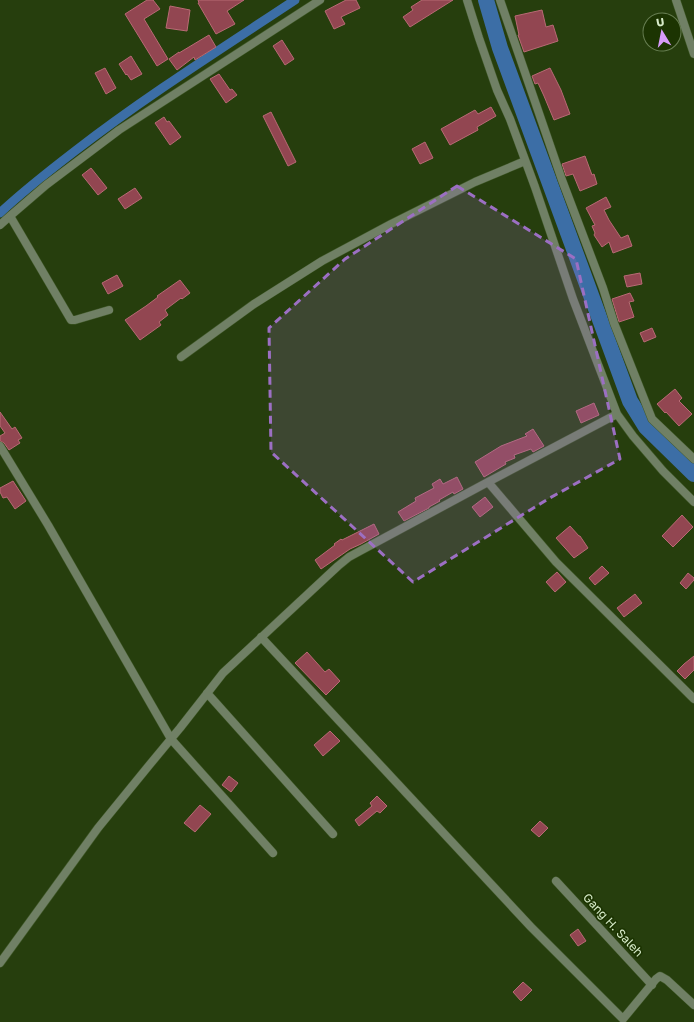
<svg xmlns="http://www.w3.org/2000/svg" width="694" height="1022" font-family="'Golos Text',sans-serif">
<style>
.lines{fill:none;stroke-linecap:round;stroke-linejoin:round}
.canal{stroke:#3c6ea6;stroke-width:9}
.river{stroke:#3c6ea6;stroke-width:16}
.building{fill:#924651;stroke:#b86a74}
.street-casing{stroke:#425a2b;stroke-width:9}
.street{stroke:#708065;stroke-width:8}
.marked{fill:#9c6fc3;fill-opacity:0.2;stroke:#9c6fc3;stroke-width:3;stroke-dasharray:8 5;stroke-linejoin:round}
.labels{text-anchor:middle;stroke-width:3.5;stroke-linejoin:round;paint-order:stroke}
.street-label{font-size:12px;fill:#d8ecca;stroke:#1c3402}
</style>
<rect width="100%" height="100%" fill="#263e0d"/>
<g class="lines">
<path class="canal" d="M0 213C23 191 49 171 75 151 145 97 221 49 295 0"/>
<path class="river" d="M486 0 500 48 630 401 646 427 694 474"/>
</g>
<path class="building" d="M147 0H153L160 9 144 19 168 59 157 66 125 14Z
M198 0H244L227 11 235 24 216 34 198 3H199Z
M346 0H356L360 8 341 17 345 24 334 29 325 11Z
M422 0H453L410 27 403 17 413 10 411 7Z
M170 6 190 10 187 31 166 28Z
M542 10 546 27 553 25 558 41 524 52 518 35H519L515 16Z
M209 35 216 47 195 60 194 57 177 70 169 59 179 52V53Z
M282 40 294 59 285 65 273 46Z
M131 56 142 74 131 80 127 74 126 75 119 64Z
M105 68 116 88 106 94 95 73Z
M550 68 561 90 570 114 554 120 544 96 538 83 535 84 532 76Z
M219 74 230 90 232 89 237 95 226 103 210 79Z
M491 107 496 116 477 127 478 130 450 145 441 129 475 110 478 114Z
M271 112 296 162 288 166 263 116Z
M164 117 167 122 169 121 181 137 170 145 155 123Z
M425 142 433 158 420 164 412 149Z
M585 156 592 175 594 174 597 184 580 191 573 174 566 176 562 164Z
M91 168 107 188 98 195 82 175Z
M135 188 142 198 125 209 118 199Z
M606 197 611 207 604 210 609 220 621 238 628 235 632 246 613 253 609 242 602 247 594 235 595 233 592 226 595 225 586 208Z
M640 273 642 284 627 287 624 276Z
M117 275 123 286 108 294 102 283Z
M180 280 190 293 182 299 181 298 165 310 168 315 159 322 161 325 140 340 125 320 146 306 158 297 157 296Z
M630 293 634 301 629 302 634 317 619 322 612 299Z
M652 328 656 337 644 342 640 333Z
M675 389 682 398 679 401 692 414 679 426 666 412 665 413 657 404Z
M594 403 599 415 581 423 576 411Z
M0 412 12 429 15 427 22 438 18 440 20 443 9 450 4 443 0 441V436L5 433 0 426Z
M533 429 544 446 533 452 531 449 514 455 515 458 505 462 506 464 484 477 475 462 501 446 527 436 525 434Z
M457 477 463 489 454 494 453 492 439 500 440 501 429 507V508L404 521 398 512 416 501 415 498 434 488 432 484 440 479 443 484Z
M13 481 26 501 15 509 7 497 3 498 0 492V488Z
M485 497 493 507 480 517 472 507Z
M682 515 693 527 673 547 662 536Z
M374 524 379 534 361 544 350 549 321 569 315 560 335 545 334 544 341 539 342 540Z
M570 526 579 536H580L588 548 574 558 556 538Z
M602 566 609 573 595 585 589 578Z
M557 572 566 582 555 592 546 582Z
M688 573 694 578V580L686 589 680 583Z
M635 594 642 603 624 617 617 608Z
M307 652 325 672 329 669 340 681 326 695 295 663Z
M694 656V670L685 679 677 671 684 664Z
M330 731 340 741 323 756 314 745Z
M229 776 238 783 231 792 222 785Z
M377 796 387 806 380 813 377 811 359 826 355 820 372 806 370 803Z
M200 805 211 814 195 832 184 823Z
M540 821 548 828 539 837 531 830Z
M578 929 586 941 578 946 570 935Z
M523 982 532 990 521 1001 513 992Z"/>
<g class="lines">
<g class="street-casing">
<path id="street" d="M467 0 479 38 497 90 510 119 535 187 573 299 617 414 633 436 663 471 694 502
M500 0 562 180 603 288 614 323 652 419 694 459
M676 0 694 54
M10 216 71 320H75L109 310
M0 225 10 216 46 185 119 130 320 0
M181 357 254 304 322 261 391 224 475 182 525 161
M0 446 48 525 171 739 273 853
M488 482 556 562 694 699
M261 637 531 927 623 1019 656 979 660 976 667 980 694 1005
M207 693 333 834
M556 881 652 985
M0 963 98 828 151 763 180 728 223 673 338 566 349 557 360 551 488 482 507 472 617 414"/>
</g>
<use href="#street" class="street"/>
</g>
<path class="marked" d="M457 186 576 259 620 459 548 499 413 582 271 452 269 328 345 259Z"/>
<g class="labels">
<g class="street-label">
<text transform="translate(613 925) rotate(47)" y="4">Gang H. Saleh</text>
</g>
</g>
<g transform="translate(662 32) rotate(350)"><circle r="19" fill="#1c3402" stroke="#677e52"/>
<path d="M0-3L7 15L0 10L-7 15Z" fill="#d79bf9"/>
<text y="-6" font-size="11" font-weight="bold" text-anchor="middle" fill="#d8ecca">U</text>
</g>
</svg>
